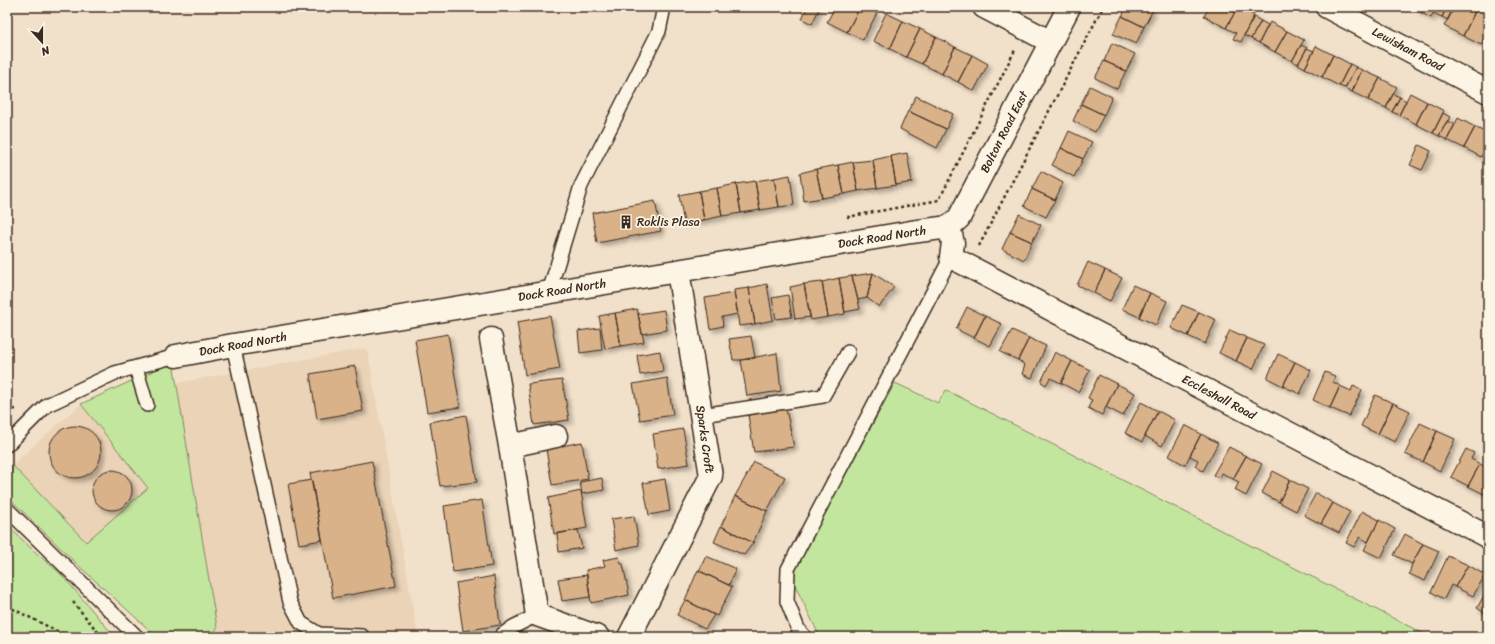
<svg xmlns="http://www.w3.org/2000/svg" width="1495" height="644" font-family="Sriracha,sans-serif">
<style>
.built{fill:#ead3b7}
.green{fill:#c3e69f;stroke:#7f885e}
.building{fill:#d9b28a;stroke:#3b2a1e;filter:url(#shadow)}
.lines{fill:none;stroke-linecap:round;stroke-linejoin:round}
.service-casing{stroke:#3b2a1e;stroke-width:16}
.minor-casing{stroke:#3b2a1e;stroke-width:25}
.path{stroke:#3b2a1e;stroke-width:2.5;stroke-dasharray:3 3;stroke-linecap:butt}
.service{stroke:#fcf5e5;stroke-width:13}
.minor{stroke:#fcf5e5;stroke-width:22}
.labels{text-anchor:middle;stroke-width:3.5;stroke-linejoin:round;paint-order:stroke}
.street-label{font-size:12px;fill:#3b2a1e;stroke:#fcf5e5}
.poi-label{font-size:12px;fill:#3b2a1e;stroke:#fcf5e5;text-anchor:start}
</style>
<defs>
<filter id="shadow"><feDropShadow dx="3.5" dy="3.5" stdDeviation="2" flood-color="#0004"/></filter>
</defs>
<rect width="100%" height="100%" fill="#f2e1ca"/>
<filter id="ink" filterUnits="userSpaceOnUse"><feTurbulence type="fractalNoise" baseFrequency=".025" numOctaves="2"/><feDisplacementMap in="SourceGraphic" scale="8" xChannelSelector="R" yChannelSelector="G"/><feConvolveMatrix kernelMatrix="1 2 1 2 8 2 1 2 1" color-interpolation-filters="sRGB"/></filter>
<g filter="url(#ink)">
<path class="built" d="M367 348 418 637H211L217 628 177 383Z
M81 404 148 488 86 543 12 465Z"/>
<path class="green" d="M173 362 217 628 211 637H157L78 565 7 496 12 465 86 542 148 488 81 404Z
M895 383 938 403 946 390 1430 637H820L794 583 797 564Z
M7 525 34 551 61 574 115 637H7Z"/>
<path class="building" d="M807 7H820L812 24 802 19Z
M835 7H860L847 32 827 22Z
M860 7H865L877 13 863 40 847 32Z
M1127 7H1147L1153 10 1144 27 1122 16Z
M1209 7H1238L1226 28 1204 16Z
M1238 7 1254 15 1241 42 1233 39 1236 33 1226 28Z
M1418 7H1436L1431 18 1416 10Z
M1436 7H1447L1442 17 1433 13Z
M1447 7H1454L1448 20 1442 17Z
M1454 7H1464L1475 12 1463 36 1444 26Z
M1477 7H1488V30L1481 45 1463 36Z
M886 13 903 21 890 49 873 41Z
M1122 16 1144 27 1136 44 1113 34Z
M1254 17 1261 21 1251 39 1244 35Z
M903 21 920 29 906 57 890 49Z
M1261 21 1268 25 1259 43 1251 39Z
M1270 22 1287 31 1275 52 1259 43Z
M920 29 936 37 922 64 906 57Z
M1287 31 1304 40 1292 61 1275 52Z
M936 37 955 47 942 74 922 64Z
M1112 43 1135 54 1126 71 1104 61Z
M1301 45 1307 48 1298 64 1292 61Z
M1316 46 1333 55 1322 77 1305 68Z
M955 47 972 55 958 82 942 74Z
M1307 48 1314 51 1305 68 1298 64Z
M972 55 988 64 974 91 958 82Z
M1333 55 1350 64 1339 86 1322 77Z
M1104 61 1126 71 1117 89 1095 78Z
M1350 64 1356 67 1345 88 1339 86Z
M1356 67 1362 70 1352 92 1345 88Z
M1362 70 1380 78 1368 100 1352 92Z
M1380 78 1397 87 1386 108 1368 100Z
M1090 86 1112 97 1104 115 1081 104Z
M1410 93 1427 102 1416 124 1399 115Z
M1393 94 1400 97 1392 112 1386 108Z
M916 96 953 114 946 129 908 111Z
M1400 97 1406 101 1399 115 1392 112Z
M1427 102 1444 111 1433 133 1416 124Z
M1081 104 1104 115 1095 132 1073 121Z
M908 111 946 129 937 148 900 129Z
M1443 113 1450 117 1439 136 1433 133Z
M1458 118 1475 127 1464 148 1447 140Z
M1447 121 1455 124 1447 140 1439 136Z
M1475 127 1488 134V143L1481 157 1464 148Z
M1069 131 1092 142 1083 159 1061 148Z
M1419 145 1431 151 1422 170 1410 165Z
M1061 148 1083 159 1074 177 1052 165Z
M907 153 912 182 896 185 891 156Z
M891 156 896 185 877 188 873 160Z
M873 160 877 188 858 191 853 162Z
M853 162 858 191 844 194 838 165Z
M838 165 844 194 822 198 816 169Z
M816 169 822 198 804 201 800 173Z
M1041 171 1063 183 1055 200 1032 189Z
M790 175 794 205 779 207 774 178Z
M774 178 779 207 760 210 755 181Z
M755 181 760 210 741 213 736 184Z
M736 184 741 213 722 216 717 188Z
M717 188 722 216 704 220 699 191Z
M1032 189 1055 200 1046 217 1024 206Z
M699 191 704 220 684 223 679 195Z
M655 201 661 231 597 243 592 213Z
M1019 214 1041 225 1032 242 1010 232Z
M1010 232 1032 242 1024 260 1002 249Z
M1088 262 1105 270 1094 293 1077 285Z
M1105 270 1122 278 1110 301 1094 293Z
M873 273 867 298 858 300 852 276Z
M873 273 894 287 879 307 867 298Z
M852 276 860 309 845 312 839 278Z
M839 278 845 314 828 317 822 282Z
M822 282 828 317 811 320 804 284Z
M767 284 773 320 755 324 749 288Z
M804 284 810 317 795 319 790 287Z
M1133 285 1150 293 1139 317 1122 309Z
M749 288 755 324 739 326 734 290Z
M734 293 738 314 722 317 723 326 710 329 705 298Z
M1150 293 1167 301 1156 325 1139 317Z
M788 295 792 317 776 319 772 298Z
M1182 305 1199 312 1188 336 1171 328Z
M967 307 985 316 974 338 956 329Z
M637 309 644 342 621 346 615 313Z
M664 310 667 330 642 334 638 314Z
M1199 312 1216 320 1205 344 1188 336Z
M615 313 621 346 605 349 599 316Z
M550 316 560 369 525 375 517 322Z
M985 316 1002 324 990 346 974 338Z
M600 328 602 350 580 353 578 331Z
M1012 330 1029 338 1018 360 1000 352Z
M1230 330 1247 338 1236 361 1219 353Z
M448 334 460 407 427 412 415 340Z
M751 336 755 358 741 360H733L729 339Z
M1029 338 1046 346 1032 378 1022 374 1025 365 1018 360Z
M1247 338 1264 345 1253 369 1236 361Z
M660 351 663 371 640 375 637 355Z
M1055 352 1072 361 1061 383 1050 378 1046 385 1041 382Z
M777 353 781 391 747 396 741 360Z
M1278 354 1295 362 1283 386 1267 378Z
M1072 361 1090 370 1078 392 1061 383Z
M1295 362 1311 370 1300 394 1283 386Z
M355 366 363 411 317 419 310 374Z
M1325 372 1335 376 1333 382 1340 386 1330 408 1313 400Z
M1099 375 1117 384 1102 415 1088 408 1092 400 1088 398Z
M667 378 673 415 640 420 633 384Z
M562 380 569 420 534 425 528 384Z
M1117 384 1135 393 1123 416 1106 407Z
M1340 386 1351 391 1353 386 1362 390 1349 416 1330 408Z
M1375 395 1393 403 1378 434 1361 426Z
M1141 402 1158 411 1142 442 1125 433Z
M1393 403 1410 411 1395 442 1378 434Z
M786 409 794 447 754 452 748 415Z
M1158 411 1175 420 1162 446 1145 436Z
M466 415 477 482 440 486 430 422Z
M1420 423 1437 431 1423 462 1405 454Z
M1185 425 1201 434 1185 465 1169 456Z
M49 452a26 26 0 1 1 52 0a26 26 0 1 1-52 0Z
M683 429 689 464 658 469 653 434Z
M1437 431 1455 439 1440 471 1423 462Z
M1201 434 1218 443 1203 471 1195 466 1198 460 1190 456Z
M582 442 588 479 552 485 546 449Z
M1229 447 1246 456 1233 479 1222 473 1219 478 1213 475Z
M1466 449 1474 453 1471 459 1480 464 1468 486 1451 477Z
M1246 456 1262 464 1246 496 1235 490 1239 482 1233 479Z
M372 461 396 586 333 598 310 473Z
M754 462 785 477 767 511 735 496Z
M1480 464 1488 468V496L1468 486Z
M92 490a20 20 0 1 1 40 0a20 20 0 1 1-40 0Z
M1273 471 1290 480 1279 502 1262 493Z
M602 478 604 490 582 494 580 482Z
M665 479 670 511 649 515 643 483Z
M312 480 322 540 299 544 288 484Z
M1290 480 1308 489 1296 511 1279 502Z
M581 491 587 528 554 534 548 498Z
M1316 493 1333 503 1321 524 1304 515Z
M735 496 767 511 753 543 721 526Z
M482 500 492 566 453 572 444 506Z
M1333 503 1350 512 1339 533 1321 524Z
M1362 511 1379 520 1368 542 1360 537 1354 547 1346 543Z
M634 516 639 545 616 550 611 519Z
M1379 520 1395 529 1381 558 1364 550Z
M721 526 753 543 744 555 714 542Z
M578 530 582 548 559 552 557 534Z
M1405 534 1423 544 1412 564 1394 555Z
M1423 544 1439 551 1425 581 1409 574 1412 564Z
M706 556 736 569 729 585 699 571Z
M1448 556 1468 565 1455 587 1451 585 1444 599 1431 592Z
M619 557 621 564H623L629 595 591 603 586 570 605 566 603 560Z
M1468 565 1485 575 1473 596 1455 587Z
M698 570 732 587 717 616 685 600Z
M587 575 590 597 562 601 558 579Z
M494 576 500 625 463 631 456 583Z
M1488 588V610L1486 614 1477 608Z
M685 600 714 615 705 629 677 615Z"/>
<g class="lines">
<g class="service-casing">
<path id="service" d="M549 292 581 186 659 31 664 7
M233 345 290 602 301 623 319 634 362 636
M136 368 147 405
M702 415 823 396 848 352
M7 445 47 405 115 373 176 356
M7 509 137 637
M502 635 513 627 537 615
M805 637 798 629 787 601 788 569 951 257"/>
</g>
<g class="minor-casing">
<path id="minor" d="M984 7 1051 42
M1069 7 959 218 949 227 953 243 951 257 1488 537
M1327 7 1488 92
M491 339 510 446 537 615 598 637
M176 356 233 345 911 232 949 227
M510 446 556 436
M629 637 711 476 678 271"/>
</g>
<path class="path" d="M847 217 939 200 1016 48
M979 246 1103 7
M7 410 17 409
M73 602 102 637
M7 606 69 637"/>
<use href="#service" class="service"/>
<use href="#minor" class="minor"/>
</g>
</g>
<defs>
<g id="building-bare" transform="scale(1.08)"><path d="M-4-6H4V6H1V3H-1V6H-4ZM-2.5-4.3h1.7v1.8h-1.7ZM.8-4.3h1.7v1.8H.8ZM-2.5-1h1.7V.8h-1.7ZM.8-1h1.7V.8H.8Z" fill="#3b2a1e" stroke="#fcf5e5" stroke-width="2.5" paint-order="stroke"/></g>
</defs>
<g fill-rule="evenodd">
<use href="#building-bare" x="626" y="222"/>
</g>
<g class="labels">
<g class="street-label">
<text transform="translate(1408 49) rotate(28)" y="4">Lewisham Road</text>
<text transform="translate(1004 132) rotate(-63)" y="4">Bolton Road East</text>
<text transform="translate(882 237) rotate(-9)" y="4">Dock Road North</text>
<text transform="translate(562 290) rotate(-9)" y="4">Dock Road North</text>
<text transform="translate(243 344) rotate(-10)" y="4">Dock Road North</text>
<text transform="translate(1219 397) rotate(28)" y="4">Eccleshall Road</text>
<text transform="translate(705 439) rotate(82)" y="4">Sparks Croft</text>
</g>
<g class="poi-label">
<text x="637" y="226">Roklis Plasa</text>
</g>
</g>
<rect width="1495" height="644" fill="none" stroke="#fcf5e5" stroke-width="24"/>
<rect x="12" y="12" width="1471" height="620" fill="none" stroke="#3b2a1e" stroke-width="1.5" filter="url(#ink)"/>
<g transform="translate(42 42) rotate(159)" stroke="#fcf5e5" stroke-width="3" paint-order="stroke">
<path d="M0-3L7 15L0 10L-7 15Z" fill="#3b2a1e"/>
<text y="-6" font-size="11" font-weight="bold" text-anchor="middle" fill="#3b2a1e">N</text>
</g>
</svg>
